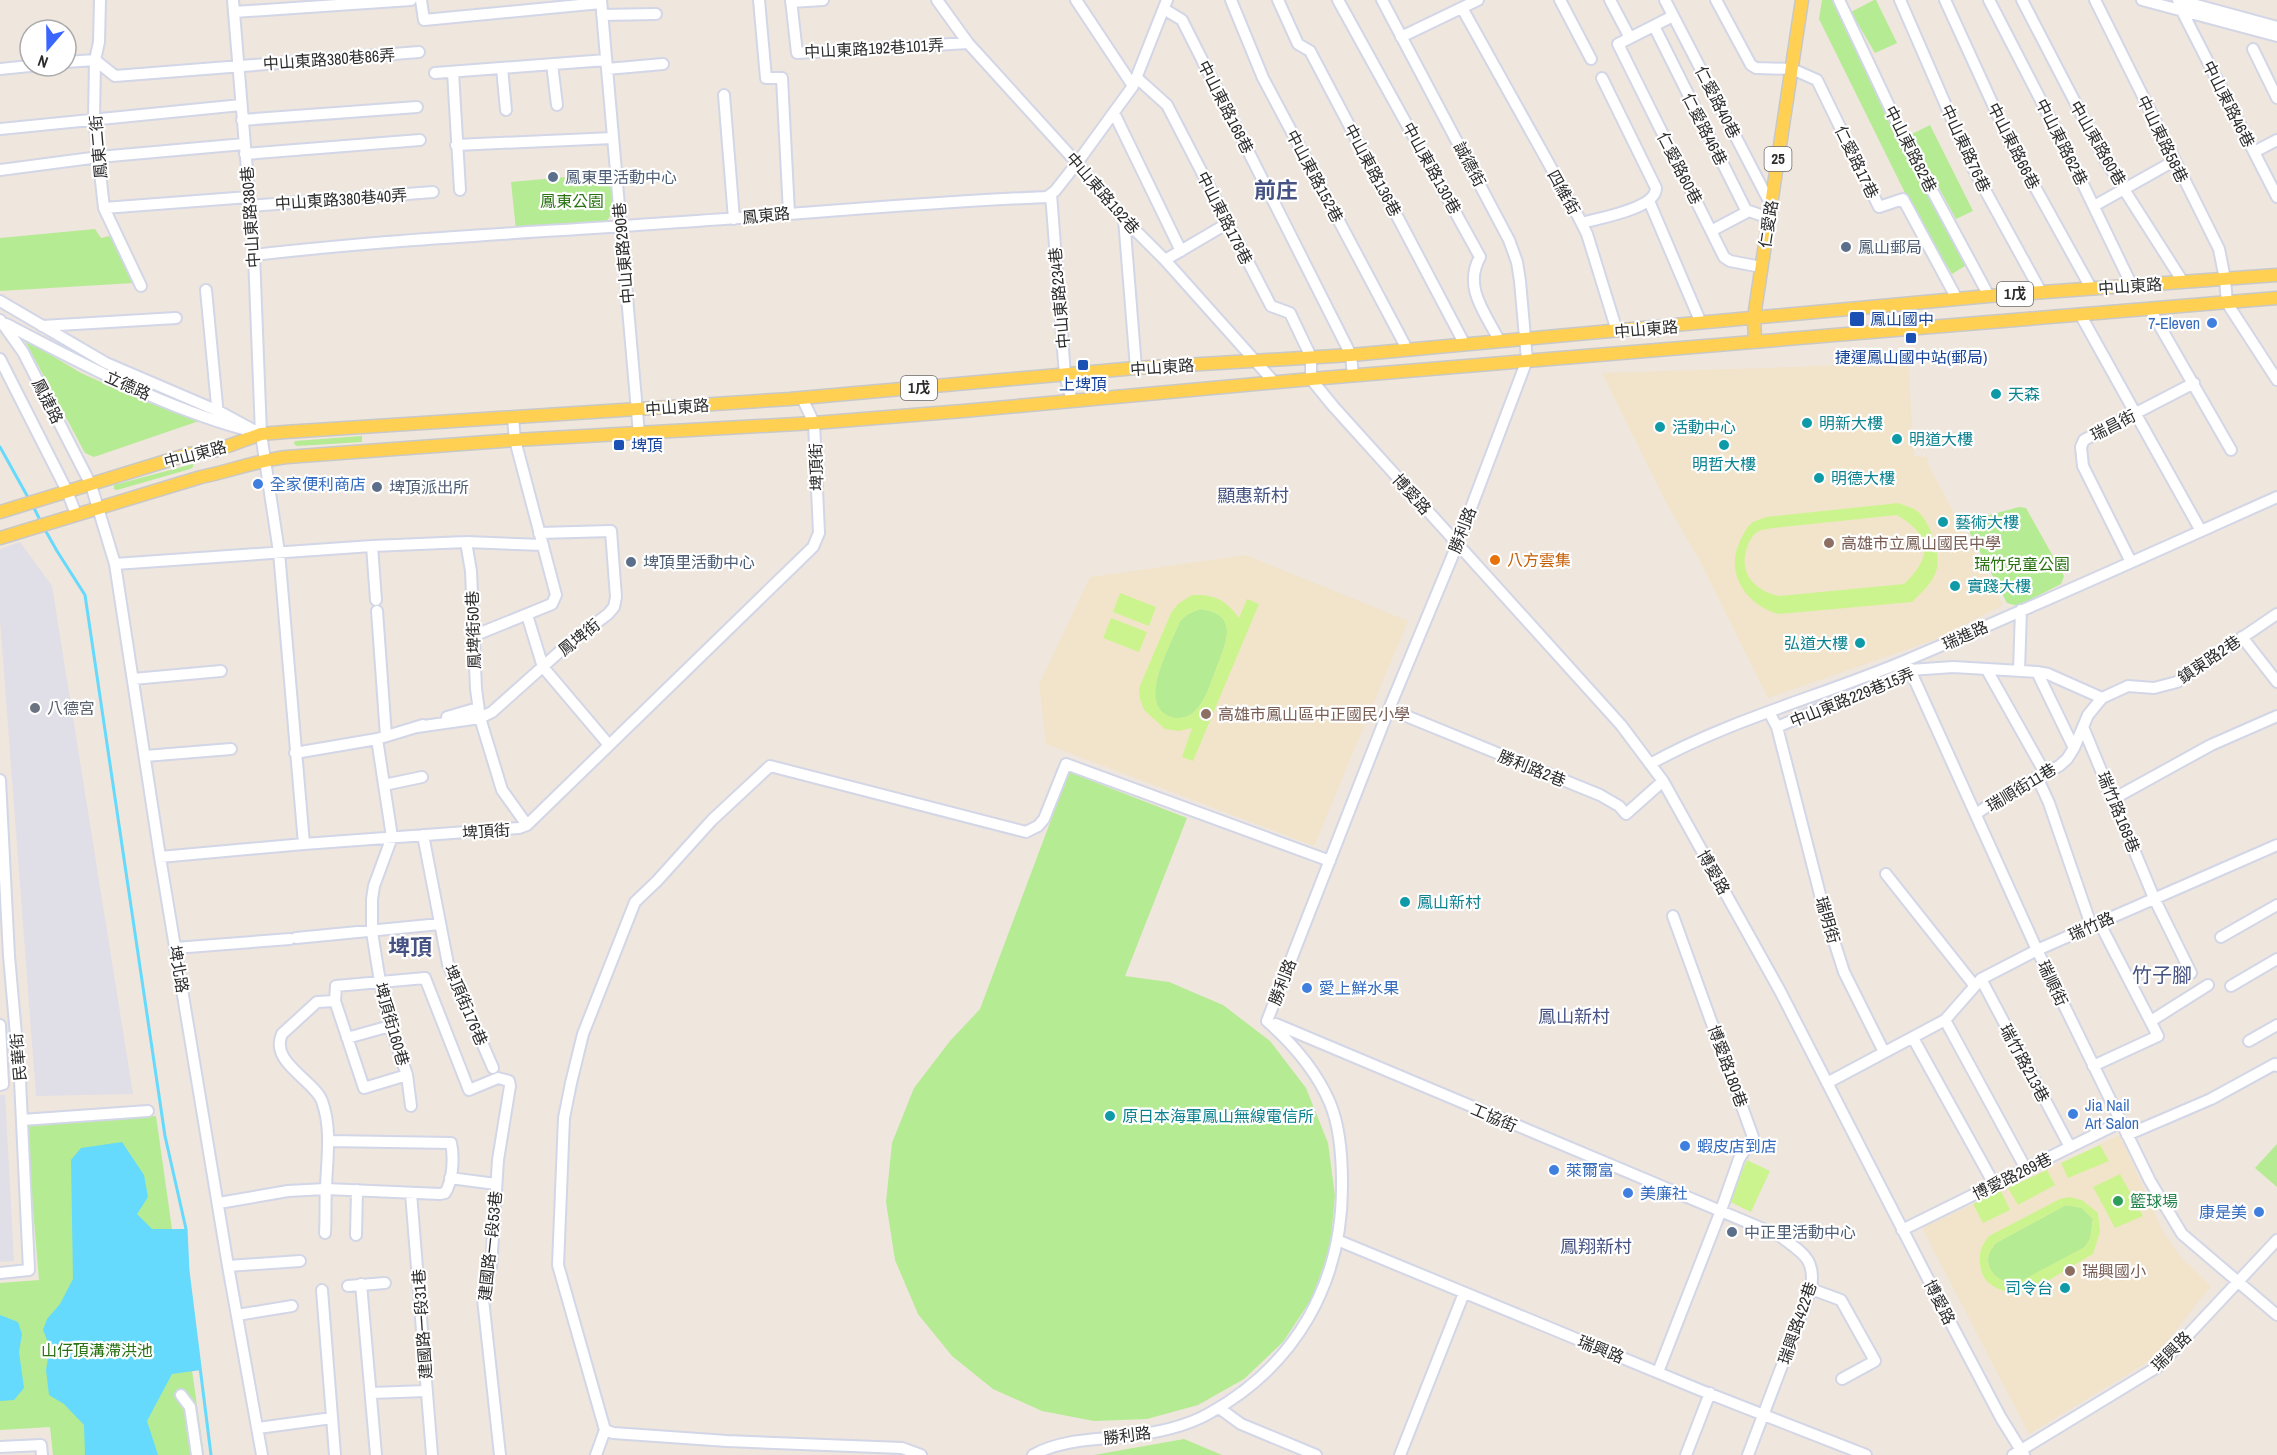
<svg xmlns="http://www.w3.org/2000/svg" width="2277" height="1455" font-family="'Archivo Narrow','Noto Sans TC',sans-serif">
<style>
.industrial{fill:#e0dee7}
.education{fill:#f2e4ca}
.green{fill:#b5eb93}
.pitch{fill:#ccf48e;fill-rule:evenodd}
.water{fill:#65dafc}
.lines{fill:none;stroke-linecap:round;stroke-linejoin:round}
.stream{stroke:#65dafc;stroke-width:3}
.minor-casing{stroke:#d2d6e6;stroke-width:14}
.major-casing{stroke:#c8c8c8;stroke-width:15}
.minor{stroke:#fff;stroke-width:10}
.major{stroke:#ffd052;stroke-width:12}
.service-dot{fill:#5c6f8a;stroke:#fff;stroke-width:2}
.transit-dot{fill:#1a4fb4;stroke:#fff;stroke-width:2}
.shop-dot{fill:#3f7fe0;stroke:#fff;stroke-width:2}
.culture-dot{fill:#0f9aa8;stroke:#fff;stroke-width:2}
.education-dot{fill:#8d6e63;stroke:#fff;stroke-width:2}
.food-dot{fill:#e8710a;stroke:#fff;stroke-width:2}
.worship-dot{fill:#6b7280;stroke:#fff;stroke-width:2}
.leisure-dot{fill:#2e9e5b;stroke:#fff;stroke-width:2}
.labels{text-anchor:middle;stroke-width:4.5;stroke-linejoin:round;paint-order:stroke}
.shield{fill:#fff;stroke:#6b6b6b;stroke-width:1.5}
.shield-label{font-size:15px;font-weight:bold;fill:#2c2c2c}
.street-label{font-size:16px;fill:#2c2c2c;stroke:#fff}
.service-label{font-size:16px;fill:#4e5e75;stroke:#fff;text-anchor:start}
.park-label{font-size:16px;fill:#2a7212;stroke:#fff}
.transit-label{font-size:16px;fill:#164399;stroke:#fff;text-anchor:start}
.shop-label{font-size:16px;fill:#366cbe;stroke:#fff;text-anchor:start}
.culture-label{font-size:16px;fill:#0d838f;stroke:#fff;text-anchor:start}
.education-label{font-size:16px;fill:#785e54;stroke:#fff;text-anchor:start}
.food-label{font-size:16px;fill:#c56008;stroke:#fff;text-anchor:start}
.worship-label{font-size:16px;fill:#5b616d;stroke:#fff;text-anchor:start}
.leisure-label{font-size:16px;fill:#27864d;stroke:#fff;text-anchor:start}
.neighbourhood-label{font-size:18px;fill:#465382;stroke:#fff}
.quarter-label{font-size:20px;fill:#465382;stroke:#fff}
.district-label{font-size:22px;font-weight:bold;fill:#465382;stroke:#fff}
</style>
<rect width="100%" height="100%" fill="#efe6dd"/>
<path class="industrial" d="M20 542 52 586 133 1094 36 1096 0 620V549Z
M0 1095H5L14 1261 0 1262Z"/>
<path class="education" d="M1908 361 1914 456 1927 457 1929 466 2003 605 1934 640 1768 698 1699 559 1668 506 1602 373 1797 367Z
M1246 555 1408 621 1314 846 1046 744 1039 684 1090 577Z
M2120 1135 2162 1230 2180 1256 2211 1286 2153 1359 2029 1434 1922 1228Z"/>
<path class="green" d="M1822 0H1833L1893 131 1968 264 1952 274 1917 217 1819 19Z
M1874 0H1876L1897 43 1875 53 1851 12Z
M1930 125 1973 211 1956 219 1910 135Z
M611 173 613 212 606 222 516 230 511 182Z
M95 229 101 238 110 236 134 283 0 291V238Z
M24 339 81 373 139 399 199 421 94 457 85 453Z
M362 436V442L297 446 294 444 295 441Z
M193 464V467L190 469 117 490 114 489V485Z
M2019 507 2026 508 2064 576 2061 584 2018 606 2007 603 1964 522Z
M1200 609C1242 614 1225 645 1215 672 1210 685 1205 702 1194 712 1188 718 1176 720 1168 716 1137 701 1171 645 1180 621L1188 614Z
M1069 772 1187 818 1125 976 1169 982 1223 1005 1270 1041 1306 1088 1328 1143 1335 1196 1330 1248 1312 1298 1283 1342 1244 1379 1198 1405 1147 1419 1094 1421 1042 1411 993 1389 952 1356 918 1314 895 1260 886 1202 892 1143 914 1088 950 1041 980 1009Z
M156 1116 204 1455H53L50 1427 0 1430V1283L39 1280 26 1125Z
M2277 1144V1187L2255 1168Z
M2066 1205 2082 1208 2093 1219 2090 1239 2085 1247 2017 1284C1993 1283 1978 1262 1996 1243Z
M1184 1439 1222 1455H1092H1094Z"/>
<path class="pitch" d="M1899 503C1904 506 1912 507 1917 511 1930 521 1940 552 1937 568 1934 582 1922 592 1912 602L1779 614C1747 606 1724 573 1740 541 1743 535 1747 526 1753 522 1757 520 1762 519 1766 517ZM1897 515C1932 536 1933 556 1904 584L1779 596C1754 591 1737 572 1748 545 1750 540 1753 534 1759 531 1763 529 1769 529 1773 528Z
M1120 593 1156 607 1149 626 1113 612Z
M1192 595C1215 594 1226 600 1239 618L1247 599 1259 604 1193 761 1182 757 1192 728 1179 731 1165 729 1144 710 1140 699 1139 688 1171 613 1178 604ZM1200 609C1242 614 1225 646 1215 672 1210 685 1205 702 1194 712 1188 718 1176 720 1168 716 1137 701 1171 645 1180 621L1188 614Z
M1111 618 1147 632 1139 652 1103 638Z
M2100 1145 2109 1161 2068 1178 2061 1163Z
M1747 1160 1770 1171 1751 1212 1728 1201Z
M2047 1170 2055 1185 2018 1205 2008 1188Z
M2120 1174 2143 1216 2115 1228 2093 1187Z
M2001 1191 2010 1210 1983 1223 1973 1204Z
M2069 1197 2082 1200 2098 1213 2100 1232 2093 1254C2080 1261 2034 1291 2022 1292 2006 1294 1985 1287 1981 1270 1978 1255 1980 1247 1989 1236L2060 1199ZM2066 1205 2082 1208 2093 1219 2090 1239 2085 1247 2017 1283C1993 1283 1978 1262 1996 1243Z"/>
<path class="water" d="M122 1142 144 1175 148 1197 137 1214 152 1229H186L189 1271 201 1370 172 1374 147 1421 158 1455H85L84 1425 64 1404 49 1395 46 1370 50 1347 43 1330 47 1319 60 1304 73 1279 71 1160 81 1148Z
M0 1315 18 1322 22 1334 19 1352 24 1388 14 1400 0 1401Z"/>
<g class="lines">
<path class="stream" d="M0 447 30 501
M33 506 41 522
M44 528 57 551 85 595 165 1136 186 1229 188 1271 211 1455
M0 894 1 903"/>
<g class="minor-casing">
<path id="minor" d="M100 0 99 42 95 60 94 119 104 208 141 286
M233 0 254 255 261 434 279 552 304 844 519 828 527 825 813 547 819 533 814 423 802 398
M421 0 424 20 601 3
M601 0 639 434
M759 0 766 78H782L789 213
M791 0 797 53 968 43
M937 0 968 43 1077 163 1124 219 1165 260 1274 382
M1076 0 1133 86
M1231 0 1263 78 1407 349
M1278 0 1298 44 1310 51 1464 343
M1338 0 1480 257C1463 287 1485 313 1499 340
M1560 0 1591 59
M1610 0 1630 38
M1665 0 1771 205
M1716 0 1751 65 1756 68 1792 69 1817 80 1879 207 1903 199 1957 299
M1839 0 1906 142 1989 296
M1900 0 1974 170 2041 292
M1945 0 2010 142 2091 288
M1989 0 2067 151 2132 286
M2022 0 2104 158 2183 282
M2095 0 2219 249 2225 279 2227 303 2277 380
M2142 0 2277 36
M2178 0 2277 27
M791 2 823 0
M1462 8 1578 216 1587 234 1617 331
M1164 9 1182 20 1351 355 1353 376
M2182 11 2277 197
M234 12 411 0
M602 15 656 14
M1673 16 1618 44 1724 257 1730 261 1761 267
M1654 26 1746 210 1769 218
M1401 37 1478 0
M2253 49 2277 98
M66 62 95 60 115 76 419 52
M552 64 557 105
M502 68 506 110
M0 69 30 66
M607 69 663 64
M453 72 460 190
M435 73 606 60
M1137 78 1167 105 1271 306 1290 313 1311 357V379L1333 406 1621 725 1663 781 1780 991 1945 1312 2001 1418 2024 1455
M724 95 734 219
M1114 113 1181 251
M242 120 417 107
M0 129 241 105
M456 145 613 138
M2254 152 2277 140
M245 154 420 140
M0 170 99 157 244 144
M1051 194 1065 375 1072 401
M1649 201 1701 323
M249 206 433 192
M2094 206 2174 161
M104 208 249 197
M1124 219 1136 368
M1582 223C1599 218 1656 209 1656 188L1602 78
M1711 231 1747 212
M254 255C390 239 528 233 666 223 793 215 919 202 1047 197L1055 191 1077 163 1133 86 1167 0
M1165 260 1228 223
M206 290 218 416
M0 301 106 363 218 411 261 434
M2150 309 2231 450
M2080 314 2201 531
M0 320 23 352 91 485 115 564 160 857 228 1266 262 1455
M6 324C83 364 160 406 243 429
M42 326 176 318
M0 359 67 491 76 514
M466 542 471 571 476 689 480 718 502 790 527 825
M372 546 376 600
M2131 562 2083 466 2081 447 2084 440 2194 383
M115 564 372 546 466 542 543 545
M377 611 386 736
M527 615 543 667 609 745
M473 636 552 604 556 595 515 440 513 418
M2242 637 2277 682
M1906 661 2037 950 2150 1181 2182 1234 2277 1315
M1987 670 2045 773
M2019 671 2021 610
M2037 672 2074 748
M133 679 221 671
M1389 709 1600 795 1619 806 1626 814 1663 781
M1769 712 1777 727 1824 910 1844 972 1884 1052
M447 717 478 708
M417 727 480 718 492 712 566 646 608 614 614 607 616 597 611 531 539 533
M1777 727 1910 670 1953 667 2037 672 2048 674 2102 698
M2083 727 2154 898 2191 973
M377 739 392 837 374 886 372 899V932L380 982 390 1026 407 1075 411 1106
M295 753 377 739 423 725
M145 756 231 749
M1650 764C1731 719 1822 696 1907 660 2031 608 2154 552 2277 497
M2037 777 2049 803 2091 925
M0 780 9 956 20 1080 29 1270 0 1273
M384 785 422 777
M2113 799 2211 745 2277 716
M1976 814 2005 794 2059 766 2067 759 2074 748 2088 715 2102 698 2128 686 2154 688 2177 682 2277 614
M423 835 448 964 493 1068
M160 857 304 844
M1886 874 1974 985
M2221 937 2277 905
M296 938 440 924
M175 948 290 939
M1981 979 2070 1147
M2231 986 2277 959
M1945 1020 2026 1169
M2151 1021 2208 985
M1276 1024 1780 1236C1802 1253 1816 1258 1811 1289L1748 1455
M0 1025 3 1084 0 1085
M347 1038 390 1026
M1913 1038 1994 1184
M2249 1041 2277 1025
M2093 1066 2158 1036 2099 922
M407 1075 364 1088 335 1001 336 986 425 978 469 1090 498 1078 509 1081 510 1086 498 1160 491 1267 483 1299 500 1455
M1827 1083 1945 1020 1981 979 2037 950 2277 845
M22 1120 148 1111
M2127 1135 2211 1099 2275 1064 2277 1066
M450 1178 496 1184
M411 1193 432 1455
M219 1203 288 1191 326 1189 440 1194 445 1193C453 1181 454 1157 451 1143L329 1141
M1902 1230 2121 1122
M325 1233C326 1218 325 1203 326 1187 327 1158 332 1129 322 1101 314 1080 269 1062 282 1034L317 1002 335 1001
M356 1235 357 1190
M1337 1240 1700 1390 1866 1455
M228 1266 300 1261
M361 1284 376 1455
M348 1286 385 1283
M1811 1289 1841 1300 1875 1361 1842 1379
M322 1290 335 1455
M237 1315 292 1306
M1658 1372 1720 1213 1739 1159 1753 1137 1673 916
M371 1393 427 1391
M181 1395 190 1407 197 1455
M1219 1408 1241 1424 1316 1455
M258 1428 332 1418
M0 1447 41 1445 42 1455
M596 1455 605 1430
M921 1455 902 1448 727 1441 613 1433 605 1430 558 1265 564 1118 571 1083 583 1034 635 902 657 881 712 820 770 766 1026 832 1038 826 1044 819 1066 764 1330 861
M1033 1455C1060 1440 1091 1440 1121 1437 1150 1434 1183 1428 1208 1414 1296 1366 1343 1282 1342 1183 1342 1157 1340 1127 1330 1103 1316 1070 1293 1044 1267 1021L1389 709 1457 545 1527 360 1520 281 1517 262 1509 240 1382 0
M1400 1455 1464 1293
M1686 1455 1710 1393
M2013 1455 2159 1366 2277 1240"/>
</g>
<g class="major-casing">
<path id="major" d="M1755 341 1754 317 1802 0
M0 512 189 454 217 450 261 434 285 432 790 399 1136 368 1351 355 1989 296 2277 275
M0 538 201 477C231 471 258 460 287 457L515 440 814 423 963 411 1311 379 2277 298"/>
</g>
<use href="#minor" class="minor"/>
<use href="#major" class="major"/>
</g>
<g class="service-dot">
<circle cx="553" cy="177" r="6"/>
<circle cx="1846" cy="247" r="6"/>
<circle cx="377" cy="487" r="6"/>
<circle cx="631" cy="562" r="6"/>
<circle cx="1732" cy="1232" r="6"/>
</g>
<g class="transit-dot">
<rect x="1849" y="311" width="16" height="16" rx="3"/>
<rect x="1905" y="332" width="12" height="12" rx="3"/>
<rect x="1077" y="359" width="12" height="12" rx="3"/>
<rect x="613" y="439" width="12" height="12" rx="3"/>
</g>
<g class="shop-dot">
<circle cx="2212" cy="323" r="6"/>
<circle cx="258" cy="484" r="6"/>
<circle cx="1307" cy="988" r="6"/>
<circle cx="2073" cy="1114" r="6"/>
<circle cx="1685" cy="1146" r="6"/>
<circle cx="1554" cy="1170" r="6"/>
<circle cx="1628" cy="1193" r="6"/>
<circle cx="2259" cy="1212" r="6"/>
</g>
<g class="culture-dot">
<circle cx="1996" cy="394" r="6"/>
<circle cx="1807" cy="423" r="6"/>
<circle cx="1660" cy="427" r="6"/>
<circle cx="1897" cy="439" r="6"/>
<circle cx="1724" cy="445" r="6"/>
<circle cx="1819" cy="478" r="6"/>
<circle cx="1943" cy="522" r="6"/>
<circle cx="1955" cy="586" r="6"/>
<circle cx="1860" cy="643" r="6"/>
<circle cx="1405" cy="902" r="6"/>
<circle cx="1110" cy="1116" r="6"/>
<circle cx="2065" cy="1288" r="6"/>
</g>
<g class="education-dot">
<circle cx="1829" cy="543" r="6"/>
<circle cx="1206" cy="714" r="6"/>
<circle cx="2070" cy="1271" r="6"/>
</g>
<circle class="food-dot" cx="1495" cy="560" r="6"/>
<circle class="worship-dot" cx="35" cy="708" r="6"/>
<circle class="leisure-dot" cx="2118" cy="1201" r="6"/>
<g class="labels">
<g class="shield">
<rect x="1764.5" y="147" width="27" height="24" rx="4.5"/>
<rect x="1997" y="282" width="36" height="24" rx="4.5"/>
<rect x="901" y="376" width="36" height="24" rx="4.5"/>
</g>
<g class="shield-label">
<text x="1778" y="164">25</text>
<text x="2015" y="299">1戊</text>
<text x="919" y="393">1戊</text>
</g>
<g class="street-label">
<text transform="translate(874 48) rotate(-3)" y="6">中山東路192巷101弄</text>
<text transform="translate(329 59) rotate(-4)" y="6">中山東路380巷86弄</text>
<text transform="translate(1718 102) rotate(63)" y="6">仁愛路40巷</text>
<text transform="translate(2229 104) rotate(63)" y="6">中山東路46巷</text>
<text transform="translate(1226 107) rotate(63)" y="6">中山東路168巷</text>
<text transform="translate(1705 129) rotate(63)" y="6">仁愛路46巷</text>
<text transform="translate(2163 139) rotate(64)" y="6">中山東路58巷</text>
<text transform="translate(2062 142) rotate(63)" y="6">中山東路62巷</text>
<text transform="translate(2098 143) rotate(60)" y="6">中山東路60巷</text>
<text transform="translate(2014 146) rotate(63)" y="6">中山東路66巷</text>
<text transform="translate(98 147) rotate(-95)" y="6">鳳東二街</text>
<text transform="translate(1966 148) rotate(65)" y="6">中山東路76巷</text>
<text transform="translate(1911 149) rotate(63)" y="6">中山東路82巷</text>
<text transform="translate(1857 162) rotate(64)" y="6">仁愛路17巷</text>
<text transform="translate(1470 164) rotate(62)" y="6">誠德街</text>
<text transform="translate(1432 168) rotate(61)" y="6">中山東路130巷</text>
<text transform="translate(1680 168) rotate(63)" y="6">仁愛路60巷</text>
<text transform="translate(1373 170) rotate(62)" y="6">中山東路136巷</text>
<text transform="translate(1315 176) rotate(62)" y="6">中山東路152巷</text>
<text transform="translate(1564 192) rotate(61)" y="6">四維街</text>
<text transform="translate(1103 193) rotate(49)" y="6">中山東路192巷</text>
<text transform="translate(341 199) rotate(-4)" y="6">中山東路380巷40弄</text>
<text transform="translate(766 215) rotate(-6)" y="6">鳳東路</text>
<text transform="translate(250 217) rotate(-94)" y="6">中山東路380巷</text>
<text transform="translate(1225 218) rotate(63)" y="6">中山東路178巷</text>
<text transform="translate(1768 224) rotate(-81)" y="6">仁愛路</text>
<text transform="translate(623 253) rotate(-95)" y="6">中山東路290巷</text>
<text transform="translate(2130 286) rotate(-4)" y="6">中山東路</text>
<text transform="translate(1059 298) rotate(-95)" y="6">中山東路234巷</text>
<text transform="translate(1646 329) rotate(-5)" y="6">中山東路</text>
<text transform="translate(1162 367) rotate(-4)" y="6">中山東路</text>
<text transform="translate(128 385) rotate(24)" y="6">立德路</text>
<text transform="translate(48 401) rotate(63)" y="6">鳳捷路</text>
<text transform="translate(677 407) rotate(-4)" y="6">中山東路</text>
<text transform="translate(2113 425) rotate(-27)" y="6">瑞昌街</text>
<text transform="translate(195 454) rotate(-15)" y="6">中山東路</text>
<text transform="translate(816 467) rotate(-92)" y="6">埤頂街</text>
<text transform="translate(1412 494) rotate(48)" y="6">博愛路</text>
<text transform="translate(1462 530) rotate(-69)" y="6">勝利路</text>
<text transform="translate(473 630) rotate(-92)" y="6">鳳埤街50巷</text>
<text transform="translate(1965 635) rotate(-24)" y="6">瑞進路</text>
<text transform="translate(579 637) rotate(-39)" y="6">鳳埤街</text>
<text transform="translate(2209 659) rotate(-34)" y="6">鎮東路2巷</text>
<text transform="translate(1852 697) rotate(-22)" y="6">中山東路229巷15弄</text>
<text transform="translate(1532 768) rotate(22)" y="6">勝利路2巷</text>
<text transform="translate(2021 787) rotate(-31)" y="6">瑞順街11巷</text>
<text transform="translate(2119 812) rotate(68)" y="6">瑞竹路168巷</text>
<text transform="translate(486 831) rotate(-4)" y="6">埤頂街</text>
<text transform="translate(1714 872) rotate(61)" y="6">博愛路</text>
<text transform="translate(1828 920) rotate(74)" y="6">瑞明街</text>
<text transform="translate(2091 926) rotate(-24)" y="6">瑞竹路</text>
<text transform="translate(179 969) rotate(80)" y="6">埤北路</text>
<text transform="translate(1282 982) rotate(-69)" y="6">勝利路</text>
<text transform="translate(2053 983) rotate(65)" y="6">瑞順街</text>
<text transform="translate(466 1005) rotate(67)" y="6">埤頂街176巷</text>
<text transform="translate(392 1024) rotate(74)" y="6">埤頂街160巷</text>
<text transform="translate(18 1057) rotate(-95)" y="6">民華街</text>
<text transform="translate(2025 1063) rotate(62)" y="6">瑞竹路213巷</text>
<text transform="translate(1728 1066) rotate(70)" y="6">博愛路180巷</text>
<text transform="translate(1494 1117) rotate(23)" y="6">工協街</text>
<text transform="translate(2012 1176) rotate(-26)" y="6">博愛路269巷</text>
<text transform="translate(490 1246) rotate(-84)" y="6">建國路一段53巷</text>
<text transform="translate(1940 1302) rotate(63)" y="6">博愛路</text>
<text transform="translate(1797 1323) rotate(-71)" y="6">瑞興路422巷</text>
<text transform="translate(422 1324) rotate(-94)" y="6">建國路一段31巷</text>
<text transform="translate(1601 1349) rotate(22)" y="6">瑞興路</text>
<text transform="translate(2171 1351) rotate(-45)" y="6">瑞興路</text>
<text transform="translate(1127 1435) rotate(-7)" y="6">勝利路</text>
</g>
<g class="service-label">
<text x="565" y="183">鳳東里活動中心</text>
<text x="1858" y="253">鳳山郵局</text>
<text x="389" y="493">埤頂派出所</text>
<text x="643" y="568">埤頂里活動中心</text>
<text x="1744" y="1238">中正里活動中心</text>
</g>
<g class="park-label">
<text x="572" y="207">鳳東公園</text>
<text x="2022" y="570">瑞竹兒童公園</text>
<text x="97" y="1356">山仔頂溝滯洪池</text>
</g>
<g class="transit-label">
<text x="1870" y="325">鳳山國中</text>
<text x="1911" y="363" text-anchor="middle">捷運鳳山國中站(郵局)</text>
<text x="1083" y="390" text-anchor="middle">上埤頂</text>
<text x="631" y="451">埤頂</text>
</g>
<g class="shop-label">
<text x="2200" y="329" text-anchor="end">7-Eleven</text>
<text x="270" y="490">全家便利商店</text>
<text x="1319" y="994">愛上鮮水果</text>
<text x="2085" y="1111">Jia Nail<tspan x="2085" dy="18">Art Salon</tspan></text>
<text x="1697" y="1152">蝦皮店到店</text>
<text x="1566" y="1176">萊爾富</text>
<text x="1640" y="1199">美廉社</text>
<text x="2247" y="1218" text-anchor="end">康是美</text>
</g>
<g class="culture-label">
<text x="2008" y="400">天森</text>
<text x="1819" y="429">明新大樓</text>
<text x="1672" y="433">活動中心</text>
<text x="1909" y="445">明道大樓</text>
<text x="1724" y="470" text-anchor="middle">明哲大樓</text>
<text x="1831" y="484">明德大樓</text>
<text x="1955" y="528">藝術大樓</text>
<text x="1967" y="592">實踐大樓</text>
<text x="1848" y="649" text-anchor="end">弘道大樓</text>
<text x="1417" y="908">鳳山新村</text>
<text x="1122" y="1122">原日本海軍鳳山無線電信所</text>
<text x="2053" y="1294" text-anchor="end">司令台</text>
</g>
<g class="education-label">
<text x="1841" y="549">高雄市立鳳山國民中學</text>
<text x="1218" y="720">高雄市鳳山區中正國民小學</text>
<text x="2082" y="1277">瑞興國小</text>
</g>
<g class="food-label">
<text x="1507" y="566">八方雲集</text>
</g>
<g class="worship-label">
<text x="47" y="714">八德宮</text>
</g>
<g class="leisure-label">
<text x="2130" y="1207">籃球場</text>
</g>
<g class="neighbourhood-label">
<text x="1253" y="502">顯惠新村</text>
<text x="1574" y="1023">鳳山新村</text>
<text x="1596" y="1253">鳳翔新村</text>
</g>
<g class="quarter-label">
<text x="2162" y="982">竹子腳</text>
</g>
<g class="district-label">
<text x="1276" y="198">前庄</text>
<text x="410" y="955">埤頂</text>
</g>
</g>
<g transform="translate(48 48) rotate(200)"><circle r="28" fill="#ffffff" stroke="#ababab" stroke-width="1.5"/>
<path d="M0-4.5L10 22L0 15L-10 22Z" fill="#3a66ff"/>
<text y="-9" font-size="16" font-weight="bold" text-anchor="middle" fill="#2c2c2c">N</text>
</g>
</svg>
